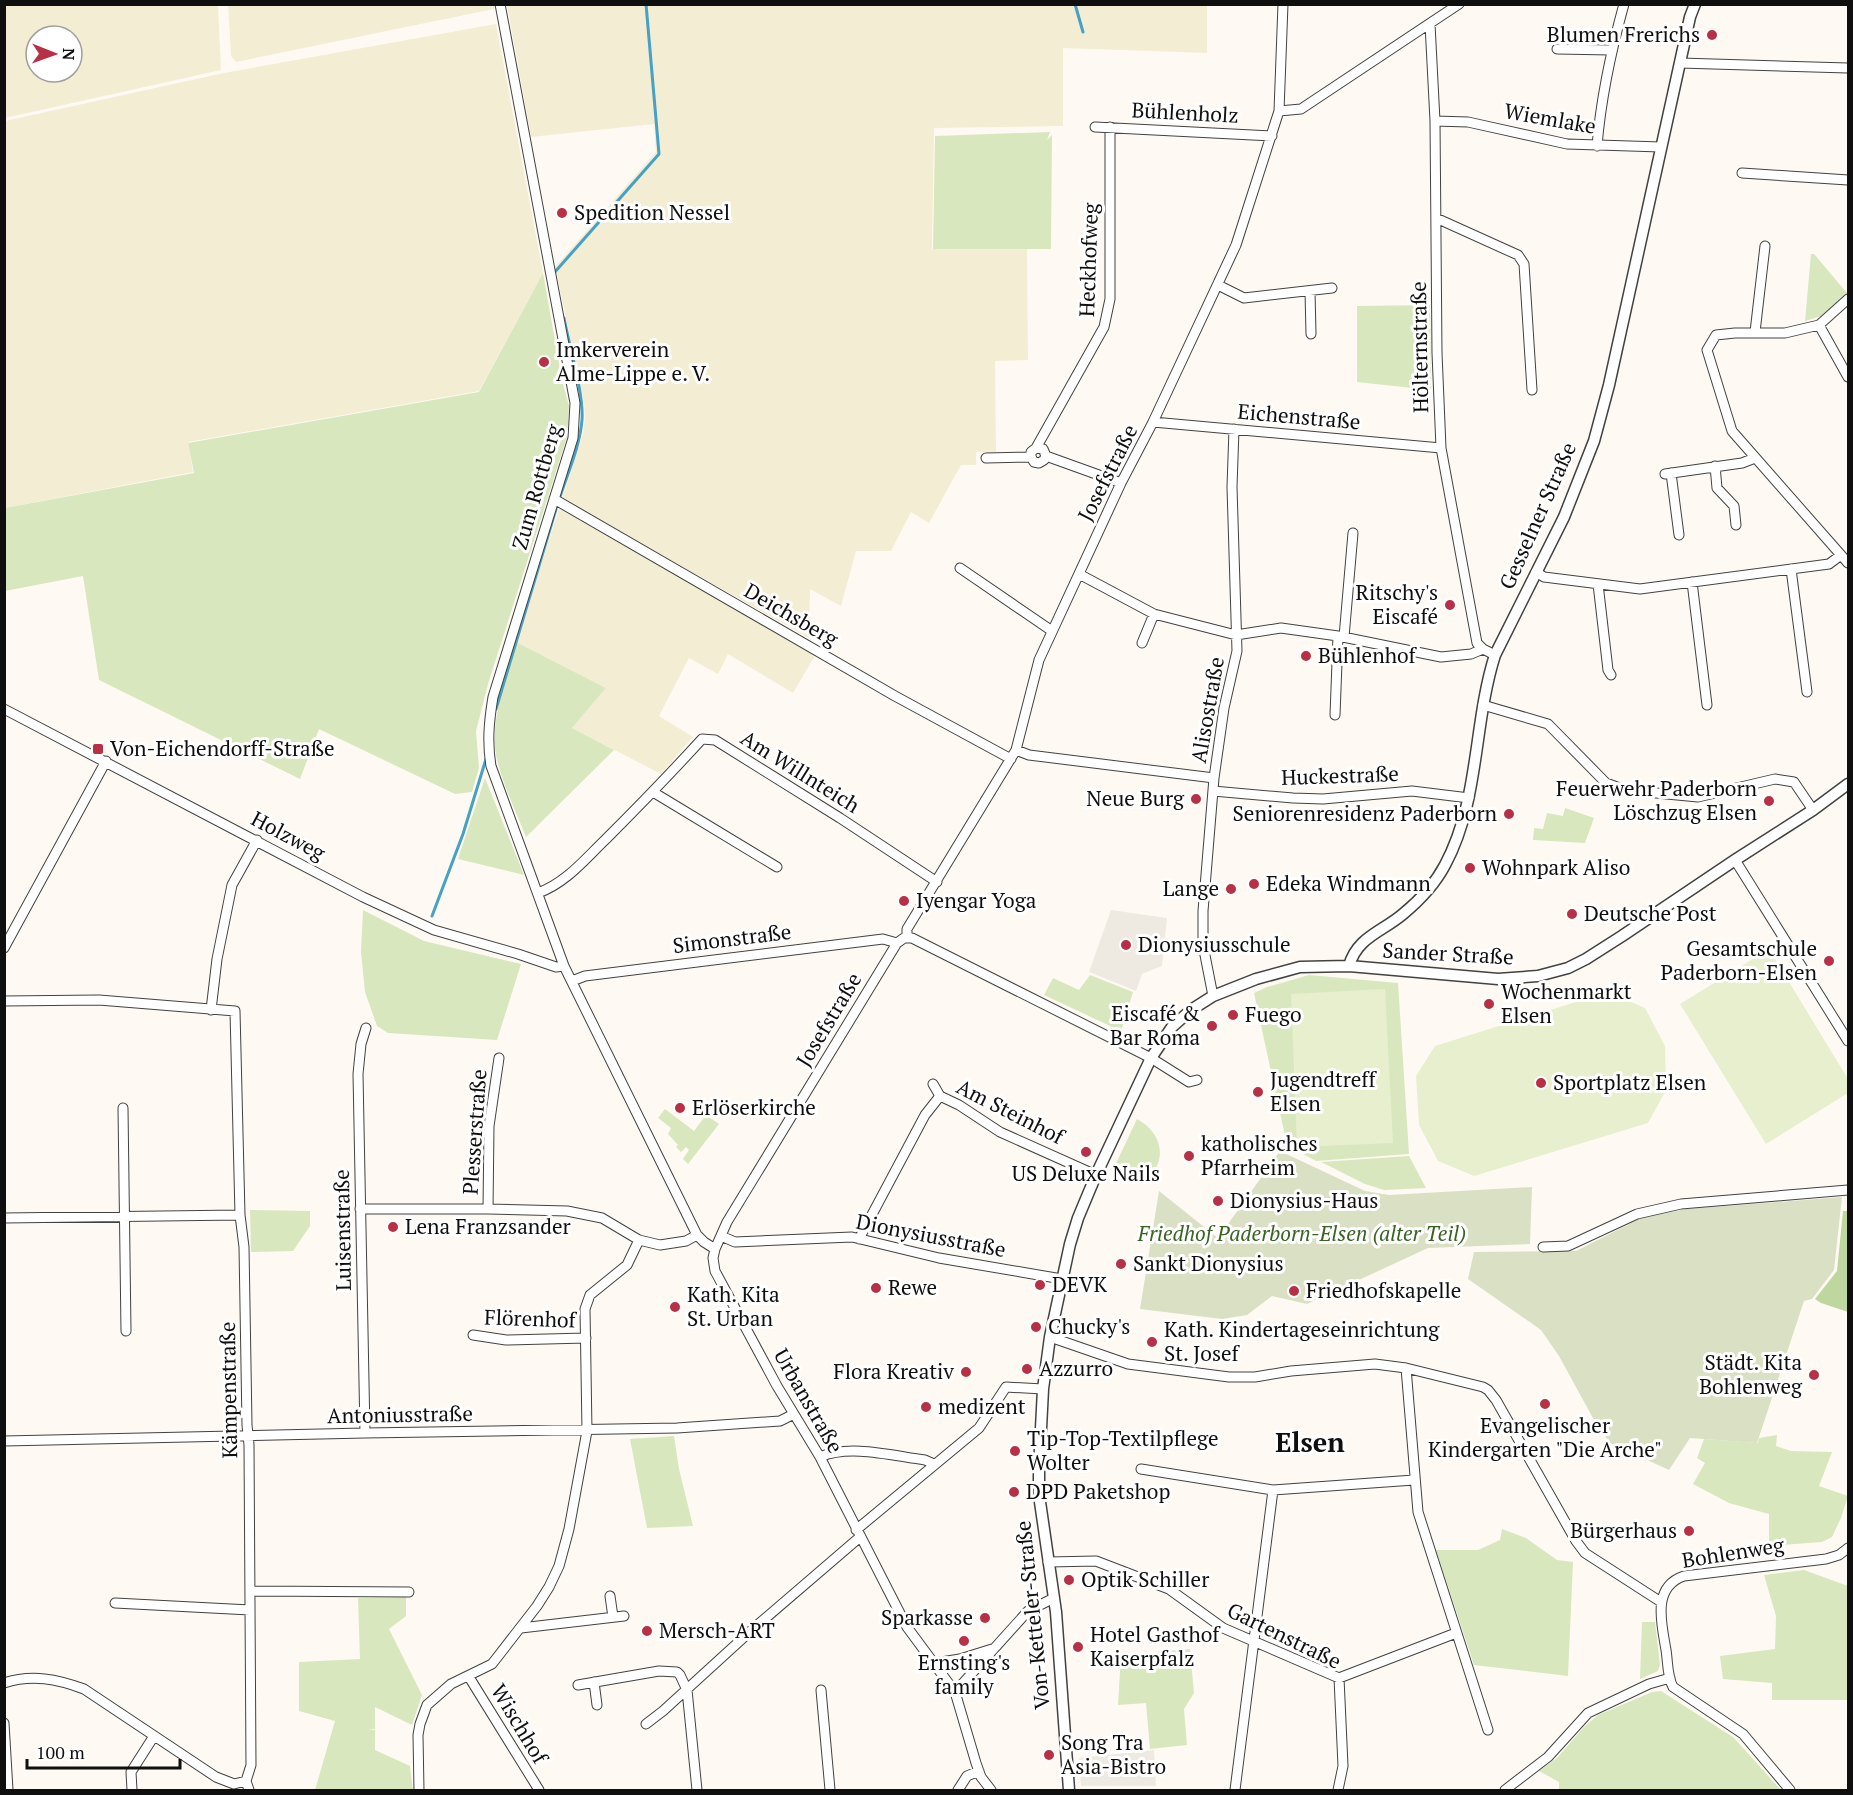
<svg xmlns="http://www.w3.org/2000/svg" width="1853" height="1795" font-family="'PT Serif',serif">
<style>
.farmland{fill:#f3edd4;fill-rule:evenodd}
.green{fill:#d8e7be}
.forest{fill:#bed79e}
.cemetery{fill:#dae0c4}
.pitch{fill:#e7efcf}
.plaza{fill:#efeae1}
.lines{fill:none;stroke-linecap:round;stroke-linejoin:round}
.stream{stroke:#46a1c4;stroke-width:3}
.minor-casing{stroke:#424242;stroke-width:11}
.tertiary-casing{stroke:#424242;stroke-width:13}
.minor{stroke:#fff;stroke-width:9}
.tertiary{stroke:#fff;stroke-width:10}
.poi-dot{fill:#b73046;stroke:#fff;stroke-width:2}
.labels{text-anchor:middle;stroke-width:6;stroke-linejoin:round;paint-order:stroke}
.poi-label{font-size:21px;fill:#0f0f0f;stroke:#fff;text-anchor:start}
.street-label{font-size:21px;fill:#0f0f0f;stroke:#fff}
.park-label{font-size:21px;font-style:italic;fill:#386323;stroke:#fff}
.district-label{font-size:27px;font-weight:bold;fill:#0f0f0f;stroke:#fff}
</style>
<rect width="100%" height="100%" fill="#fefaf3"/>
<path class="farmland" d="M4 5H218L221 70 5 118ZM36 36H72V72H36Z
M494 5V9L236 62 231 56 228 5Z
M507 5H1207V53L1063 48V126L934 128 932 249H1027L1028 360 995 361 996 452H976V465H961L929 523 911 512 891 551H856L841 606 810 589 809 638 562 499 583 434 585 418 584 401 555 267 656 152 654 124 531 137Z
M496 24 543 273 479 391 188 442 193 472 5 508V121L224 73Z
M559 509 816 654 793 693 728 654 718 674 689 658 659 716 693 737 661 774 572 728 606 688 516 642Z"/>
<path class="green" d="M1050 132 1047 140 1052 135 1051 249H933L935 136Z
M1811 254H1814L1847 293 1821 316 1805 321Z
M543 273 562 380 569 406 567 437 488 684 476 731 479 768 472 792 455 794 319 729 300 779 99 680 83 576 5 591V508L194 473 188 443 479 392Z
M1430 305 1431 390 1357 382V306Z
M516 642 606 688 572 728 614 750 526 837C516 811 498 775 495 748 492 716 507 674 516 642Z
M485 778 524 875 458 859Z
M1565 808 1594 818 1585 843 1533 840 1534 828 1543 829 1547 813 1563 816Z
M363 910 424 941 521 964 497 1040 388 1033 377 1026 365 992 361 952Z
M1090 975 1133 992 1121 1031 1044 995 1053 978 1079 990Z
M1309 975 1398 983 1409 1154 1316 1161 1287 1145 1254 993 1267 987Z
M665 1109 694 1131 706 1115 719 1124 688 1164 683 1159 689 1150 686 1147 681 1152 676 1147 678 1145 668 1134 671 1128 658 1118Z
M1137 1119C1183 1144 1152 1202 1112 1172Z
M1409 1156 1426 1188 1384 1190 1365 1184 1321 1162Z
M250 1210 310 1211V1226L293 1251 251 1252Z
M1777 1435 1776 1446 1791 1451 1832 1452 1819 1486 1848 1496 1841 1518 1832 1537 1822 1542 1769 1546V1514L1729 1503 1693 1484 1705 1463 1697 1458 1704 1439 1758 1443 1759 1438Z
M674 1436 679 1469 693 1526 647 1528 630 1439Z
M1502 1529 1526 1538 1557 1560 1573 1562 1568 1676 1474 1665 1436 1550H1478L1500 1540Z
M1804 1570 1848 1586V1700H1772V1683L1723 1679 1720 1656 1775 1649 1776 1616 1764 1575Z
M406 1597V1616L389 1629 422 1695 412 1725 375 1707V1729H368L375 1730V1750L410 1766 413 1790H315L335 1721 299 1711V1662L360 1659 358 1598Z
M1642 1622H1655L1660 1665 1658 1671 1640 1679Z
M1190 1649 1194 1693 1184 1709 1187 1745 1150 1749 1146 1703 1118 1705 1121 1655Z
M1661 1691 1733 1737 1781 1790H1559V1782L1539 1771 1557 1758 1584 1727 1598 1715 1652 1692Z"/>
<path class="forest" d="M1843 1211H1848V1312L1821 1303 1815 1299 1837 1271Z"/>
<path class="cemetery" d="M1280 1151 1365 1191 1389 1195 1532 1187 1530 1244 1428 1248 1307 1304 1272 1296 1247 1315 1222 1319 1140 1309 1159 1191 1218 1238Z
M1842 1197 1834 1270 1812 1299 1804 1301 1757 1443 1690 1438 1669 1470 1610 1443 1594 1420 1559 1356 1541 1330 1468 1279 1474 1252 1576 1251 1641 1218 1686 1209Z"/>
<path class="pitch" d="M1769 949 1848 1079V1093L1766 1144 1680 1004Z
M1385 989 1393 1143 1297 1147 1291 994Z
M1608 992 1645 1008 1665 1046 1666 1090 1648 1123 1474 1176 1438 1161 1419 1125 1416 1076 1435 1046Z"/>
<path class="plaza" d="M1111 910 1167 918 1162 966 1142 974 1136 991 1089 972Z
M1154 1750 1156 1786H1081L1079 1758Z"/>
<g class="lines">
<path class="stream" d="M1075 4 1083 32
M554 273 659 154 646 4
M560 497C568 472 580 446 582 420 584 394 569 345 564 318
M496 709 556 509
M432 916 463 834 486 759"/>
<g class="minor-casing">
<path id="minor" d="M500 4 575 403 573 438 493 697C489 721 487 742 491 766L564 966 697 1235 704 1242 715 1249
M1430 24 1435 121 1437 353 1441 448 1477 643 1483 649 1495 655
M1557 49 1611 50
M1680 63 1848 68
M1279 111 1301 109 1459 4
M1435 121 1468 122 1567 144 1661 147
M1095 127 1272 136
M1597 146C1601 97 1611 51 1624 4
M1742 173 1848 180
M1436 218 1518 255 1524 264 1532 390
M1218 285 1244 298 1332 288
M1310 291 1311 334
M1819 325 1848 299
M1755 332 1765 246
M1848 377 1819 325 1785 333H1735L1716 335 1707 350 1732 431 1848 563
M1153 422 1441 448
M1036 448 1104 327 1110 299V127
M1046 456 1044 460 1039 463 1034 462 1031 457V452L1036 448 1043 449 1046 456 1121 483
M986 458 1031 457
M1715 466 1717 488 1734 506 1736 525
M1671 473 1679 535
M1665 474 1742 463 1755 458
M554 499 895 696 1011 759
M960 568 1052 631
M1791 569 1807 692
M1536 572 1544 577 1640 589 1829 564 1841 555
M1079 574 1154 614 1236 635 1281 628 1338 636 1441 657 1471 654 1483 649
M1692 582 1707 705
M1598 584 1608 670 1611 675
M1344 637 1353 533
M1142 643 1154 614
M1483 705 1548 724 1606 783 1625 790 1698 797 1775 779 1794 782 1813 810
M4 709 363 897 434 930 518 954 556 967 564 966
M1335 715 1338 636
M1016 750 1029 755 1214 778
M1213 791 1293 798 1323 799 1412 791 1469 798
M653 792 777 867
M1735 860 1848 1041
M538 893C566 883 585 859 606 839 639 806 671 773 702 739L715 740 840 818 937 882
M907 937V929L1016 750 1039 660 1121 483 1153 422 1236 245 1279 111 1283 4
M4 948 106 761
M572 981 585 976 883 939 897 943
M1213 996 1203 945V911L1214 778 1224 708 1237 651 1232 487 1234 429
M4 1001 99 1000 235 1011 240 1215 244 1247 247 1425 249 1445 251 1765 246 1781 249 1790
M211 1010 217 959 232 885 257 840
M933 1084 940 1096 959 1105 1000 1132 1096 1175
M123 1108 126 1331
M360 1209H488L567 1211 602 1218 639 1240 660 1245 686 1241 697 1235
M488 1209 489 1126 499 1058
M4 1218 240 1215
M721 1236 735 1242 852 1237 939 1258 1062 1279
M859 1239 925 1115 940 1096
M1543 1247 1568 1246 1637 1214 1681 1204 1848 1190
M473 1335 506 1340 586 1338
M1050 1337 1128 1364 1229 1377H1255L1291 1371 1375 1364 1406 1368 1483 1387 1488 1390 1496 1400 1576 1541 1585 1553 1661 1602
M1406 1368 1418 1512 1488 1730
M365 1433 358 1074 361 1044 366 1028
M4 1441 365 1433 677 1428 780 1421 794 1414
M820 1457C850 1444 893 1456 925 1460L934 1464
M1141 1469 1273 1490 1414 1480
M856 1530 979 1428 1006 1387 1043 1389
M1048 1562 1096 1561 1169 1589 1223 1628 1339 1678 1343 1766 1338 1790
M250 1591 409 1592
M610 1596 613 1617
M115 1603 250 1610
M521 1628 624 1616
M935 1663 960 1659 992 1649
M469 1677 539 1790
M1339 1678 1456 1633
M594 1682 597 1705
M4 1683C32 1674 57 1679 84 1689L216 1777 234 1784 246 1781
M578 1685 659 1671 677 1672 680 1675 687 1690 697 1790
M821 1690 830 1790
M955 1692 1028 1611 1054 1598
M4 1723 8 1790
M646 1724 663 1711 754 1628 860 1537
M132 1790 131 1772 154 1736
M419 1790 418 1735 420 1724 427 1705 451 1684 492 1664 537 1606 549 1587 559 1566 569 1529 587 1431 585 1309 590 1295 627 1265 639 1240
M958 1790 967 1776 979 1771
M991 1790 981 1777 976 1763 955 1692 907 1627 820 1457 777 1386 715 1271 713 1258 715 1249 727 1222 897 943 904 938H912L1151 1058 1189 1082 1197 1080
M1235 1790 1273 1490
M1505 1790 1548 1757 1588 1713 1649 1684 1670 1678
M1790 1790 1743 1734 1673 1687C1667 1676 1668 1662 1666 1650 1662 1625 1651 1587 1684 1576L1826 1559 1839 1555 1848 1548"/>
</g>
<g class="tertiary-casing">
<path id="tertiary" d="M1349 966C1357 937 1382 932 1403 914 1420 900 1435 884 1445 865 1480 800 1473 724 1495 655L1564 517 1594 441 1609 385 1690 17 1695 4
M1069 1790 1056 1612 1039 1495V1468L1043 1389 1050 1337 1070 1244 1078 1218 1096 1175 1151 1058 1172 1027 1191 1010 1213 996 1256 979 1300 967 1349 966 1498 979 1538 976 1568 968 1586 959 1622 936 1735 860 1813 810 1848 784"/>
</g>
<use href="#minor" class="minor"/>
<use href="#tertiary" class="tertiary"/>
</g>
<g class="poi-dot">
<circle cx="1712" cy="35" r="6"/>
<circle cx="562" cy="213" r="6"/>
<circle cx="544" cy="362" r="6"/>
<circle cx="1450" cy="605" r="6"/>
<circle cx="1306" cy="656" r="6"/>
<rect x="92" y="743" width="12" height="12" rx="3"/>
<circle cx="1196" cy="799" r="6"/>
<circle cx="1769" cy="801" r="6"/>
<circle cx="1509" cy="814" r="6"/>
<circle cx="1470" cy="868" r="6"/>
<circle cx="1254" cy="884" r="6"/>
<circle cx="1231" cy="889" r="6"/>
<circle cx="904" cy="901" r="6"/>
<circle cx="1572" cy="914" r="6"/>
<circle cx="1126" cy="945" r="6"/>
<circle cx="1829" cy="961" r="6"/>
<circle cx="1489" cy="1004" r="6"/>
<circle cx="1233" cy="1015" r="6"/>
<circle cx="1212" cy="1026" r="6"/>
<circle cx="1541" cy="1083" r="6"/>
<circle cx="1258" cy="1092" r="6"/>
<circle cx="680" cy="1108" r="6"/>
<circle cx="1086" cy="1152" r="6"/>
<circle cx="1189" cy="1156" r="6"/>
<circle cx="1218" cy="1201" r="6"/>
<circle cx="393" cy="1227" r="6"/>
<circle cx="1121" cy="1264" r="6"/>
<circle cx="1040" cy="1285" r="6"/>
<circle cx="876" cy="1288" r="6"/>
<circle cx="1294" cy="1291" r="6"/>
<circle cx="675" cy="1307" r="6"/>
<circle cx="1036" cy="1327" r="6"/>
<circle cx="1152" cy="1342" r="6"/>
<circle cx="1027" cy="1369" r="6"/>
<circle cx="966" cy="1372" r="6"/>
<circle cx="1814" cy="1375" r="6"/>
<circle cx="1545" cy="1404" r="6"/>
<circle cx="926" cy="1407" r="6"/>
<circle cx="1015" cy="1451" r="6"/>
<circle cx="1014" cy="1492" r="6"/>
<circle cx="1689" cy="1531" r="6"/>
<circle cx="1069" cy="1580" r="6"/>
<circle cx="985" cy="1618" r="6"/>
<circle cx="647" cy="1631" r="6"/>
<circle cx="964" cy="1641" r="6"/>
<circle cx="1078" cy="1647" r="6"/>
<circle cx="1049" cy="1755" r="6"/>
</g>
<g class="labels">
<g class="poi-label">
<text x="1700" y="42" text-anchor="end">Blumen Frerichs</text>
<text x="574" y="220">Spedition Nessel</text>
<text x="556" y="357">Imkerverein<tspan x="556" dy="24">Alme-Lippe e. V.</tspan></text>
<text x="1438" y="600" text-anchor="end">Ritschy's<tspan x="1438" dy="24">Eiscafé</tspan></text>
<text x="1318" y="663">Bühlenhof</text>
<text x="110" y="756">Von-Eichendorff-Straße</text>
<text x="1757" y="796" text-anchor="end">Feuerwehr Paderborn<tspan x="1757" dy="24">Löschzug Elsen</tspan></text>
<text x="1184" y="806" text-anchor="end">Neue Burg</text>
<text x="1497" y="821" text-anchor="end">Seniorenresidenz Paderborn</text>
<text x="1482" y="875">Wohnpark Aliso</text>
<text x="1266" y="891">Edeka Windmann</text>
<text x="1219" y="896" text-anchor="end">Lange</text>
<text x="916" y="908">Iyengar Yoga</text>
<text x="1584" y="921">Deutsche Post</text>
<text x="1138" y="952">Dionysiusschule</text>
<text x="1817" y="956" text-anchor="end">Gesamtschule<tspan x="1817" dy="24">Paderborn-Elsen</tspan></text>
<text x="1501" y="999">Wochenmarkt<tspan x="1501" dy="24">Elsen</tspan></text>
<text x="1200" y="1021" text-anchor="end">Eiscafé &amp;<tspan x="1200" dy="24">Bar Roma</tspan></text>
<text x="1245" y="1022">Fuego</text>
<text x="1270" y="1087">Jugendtreff<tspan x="1270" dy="24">Elsen</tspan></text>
<text x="1553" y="1090">Sportplatz Elsen</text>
<text x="692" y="1115">Erlöserkirche</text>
<text x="1201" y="1151">katholisches<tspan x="1201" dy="24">Pfarrheim</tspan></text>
<text x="1086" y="1181" text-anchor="middle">US Deluxe Nails</text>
<text x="1230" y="1208">Dionysius-Haus</text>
<text x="405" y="1234">Lena Franzsander</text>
<text x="1133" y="1271">Sankt Dionysius</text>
<text x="1052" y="1292">DEVK</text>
<text x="888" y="1295">Rewe</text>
<text x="1306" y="1298">Friedhofskapelle</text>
<text x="687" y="1302">Kath. Kita<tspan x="687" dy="24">St. Urban</tspan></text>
<text x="1048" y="1334">Chucky's</text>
<text x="1164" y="1337">Kath. Kindertageseinrichtung<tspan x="1164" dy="24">St. Josef</tspan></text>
<text x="1802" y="1370" text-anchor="end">Städt. Kita<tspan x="1802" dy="24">Bohlenweg</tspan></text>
<text x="1039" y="1376">Azzurro</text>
<text x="954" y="1379" text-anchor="end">Flora Kreativ</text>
<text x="938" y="1414">medizent</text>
<text x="1545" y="1433" text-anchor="middle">Evangelischer<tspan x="1545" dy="24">Kindergarten "Die Arche"</tspan></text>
<text x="1027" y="1446">Tip-Top-Textilpflege<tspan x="1027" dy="24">Wolter</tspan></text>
<text x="1026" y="1499">DPD Paketshop</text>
<text x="1677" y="1538" text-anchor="end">Bürgerhaus</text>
<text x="1081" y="1587">Optik Schiller</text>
<text x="973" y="1625" text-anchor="end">Sparkasse</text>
<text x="659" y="1638">Mersch-ART</text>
<text x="1090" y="1642">Hotel Gasthof<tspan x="1090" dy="24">Kaiserpfalz</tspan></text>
<text x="964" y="1670" text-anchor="middle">Ernsting's<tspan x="964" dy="24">family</tspan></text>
<text x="1061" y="1750">Song Tra<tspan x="1061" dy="24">Asia-Bistro</tspan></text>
</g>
<g class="street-label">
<text transform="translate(1185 113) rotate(3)" y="7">Bühlenholz</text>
<text transform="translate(1550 119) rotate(10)" y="7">Wiemlake</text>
<text transform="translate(1089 260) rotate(-88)" y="7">Heckhofweg</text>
<text transform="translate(1420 347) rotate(-91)" y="7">Hölternstraße</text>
<text transform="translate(1299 417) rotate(5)" y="7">Eichenstraße</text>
<text transform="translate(1108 473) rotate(-63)" y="7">Josefstraße</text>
<text transform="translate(537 487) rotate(-74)" y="7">Zum Rottberg</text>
<text transform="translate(1538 516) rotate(-66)" y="7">Gesselner Straße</text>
<text transform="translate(791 615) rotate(30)" y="7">Deichsberg</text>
<text transform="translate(1208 710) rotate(-80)" y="7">Alisostraße</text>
<text transform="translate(800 772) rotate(32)" y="7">Am Willnteich</text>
<text transform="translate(1340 776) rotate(-2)" y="7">Huckestraße</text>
<text transform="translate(288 836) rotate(28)" y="7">Holzweg</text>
<text transform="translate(732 939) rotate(-7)" y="7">Simonstraße</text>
<text transform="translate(1448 954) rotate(3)" y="7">Sander Straße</text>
<text transform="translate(829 1020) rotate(-59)" y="7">Josefstraße</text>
<text transform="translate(1010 1112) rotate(27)" y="7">Am Steinhof</text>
<text transform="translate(475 1132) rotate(-86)" y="7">Plesserstraße</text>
<text transform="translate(343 1230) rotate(-91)" y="7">Luisenstraße</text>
<text transform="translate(931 1236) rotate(11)" y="7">Dionysiusstraße</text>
<text transform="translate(530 1319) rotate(2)" y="7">Flörenhof</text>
<text transform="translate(229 1390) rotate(-91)" y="7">Kämpenstraße</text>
<text transform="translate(808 1401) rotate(60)" y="7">Urbanstraße</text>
<text transform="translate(400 1415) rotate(-1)" y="7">Antoniusstraße</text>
<text transform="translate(1733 1553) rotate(-9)" y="7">Bohlenweg</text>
<text transform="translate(1033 1615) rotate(-96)" y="7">Von-Ketteler-Straße</text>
<text transform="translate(1284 1636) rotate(26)" y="7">Gartenstraße</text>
<text transform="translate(519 1724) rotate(59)" y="7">Wischhof</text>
</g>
<g class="park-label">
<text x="1302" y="1241">Friedhof Paderborn-Elsen (alter Teil)</text>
</g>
<g class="district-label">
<text x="1310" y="1452">Elsen</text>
</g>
</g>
<rect width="1853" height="1795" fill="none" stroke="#0f0f0f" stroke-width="12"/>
<g transform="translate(54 54) rotate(91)"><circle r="28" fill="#ffffff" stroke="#9f9f9f" stroke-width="1.5"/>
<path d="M0-4.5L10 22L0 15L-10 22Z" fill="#b73046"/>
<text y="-9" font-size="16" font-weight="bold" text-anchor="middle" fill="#0f0f0f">N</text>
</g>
<path d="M27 1759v9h153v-9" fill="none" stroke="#0f0f0f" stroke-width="3"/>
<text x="36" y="1759" font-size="18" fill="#0f0f0f" stroke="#ffffff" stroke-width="4.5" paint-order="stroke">100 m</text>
</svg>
